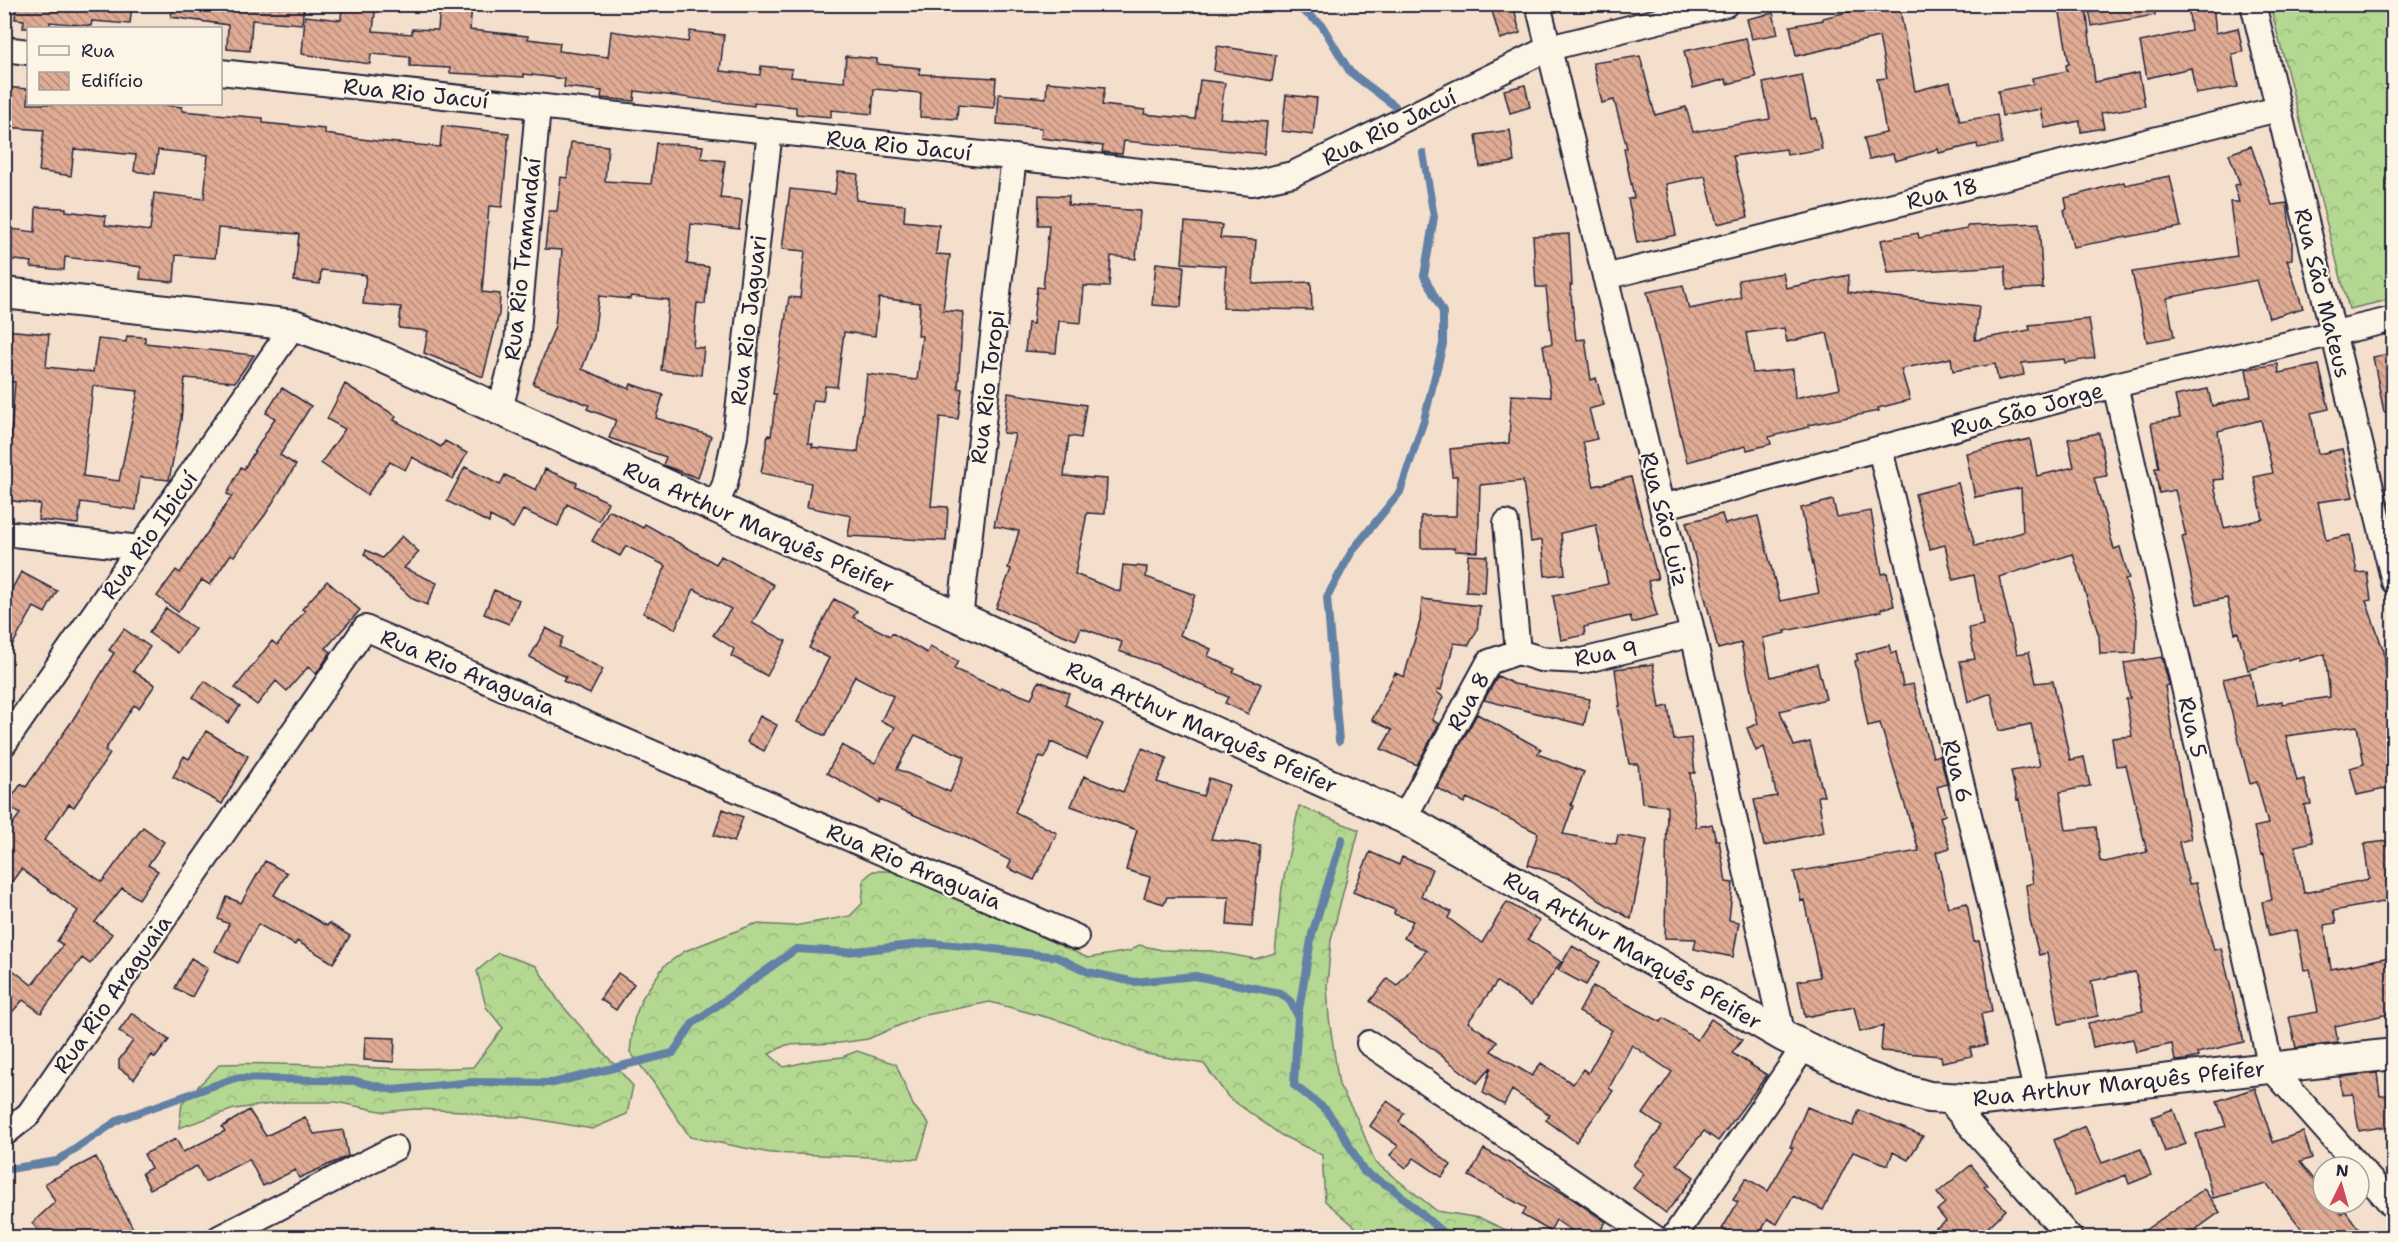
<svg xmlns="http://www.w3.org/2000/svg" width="2398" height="1242" font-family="'Shantell Sans',sans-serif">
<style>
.forest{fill:url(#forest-crowns);stroke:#6b7c66;stroke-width:1.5}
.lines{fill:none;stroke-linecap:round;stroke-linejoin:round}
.stream{stroke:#6381a5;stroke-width:8}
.building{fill:url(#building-back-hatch);stroke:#22223b;stroke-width:1.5;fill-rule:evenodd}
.minor-casing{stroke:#22223b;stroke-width:28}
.tertiary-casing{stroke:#22223b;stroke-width:34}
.minor{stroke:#fcf5e5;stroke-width:24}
.tertiary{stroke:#fcf5e5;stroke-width:30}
.labels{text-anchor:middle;stroke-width:4.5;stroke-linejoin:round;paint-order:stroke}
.street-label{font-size:22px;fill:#22223b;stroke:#fcf5e5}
</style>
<defs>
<pattern id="forest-crowns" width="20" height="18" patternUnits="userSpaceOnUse" patternTransform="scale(1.5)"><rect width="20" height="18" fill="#b4d791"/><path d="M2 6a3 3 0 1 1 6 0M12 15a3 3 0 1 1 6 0" fill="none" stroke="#9ab87e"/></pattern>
<pattern id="building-back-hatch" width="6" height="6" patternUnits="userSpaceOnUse" patternTransform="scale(1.5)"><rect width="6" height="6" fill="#e0ab94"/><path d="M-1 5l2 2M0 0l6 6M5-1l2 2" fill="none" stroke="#b58b7a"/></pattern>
</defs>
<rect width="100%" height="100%" fill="#f4dfcd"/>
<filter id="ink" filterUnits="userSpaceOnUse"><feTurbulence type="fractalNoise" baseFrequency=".0167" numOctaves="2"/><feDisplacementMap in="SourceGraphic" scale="12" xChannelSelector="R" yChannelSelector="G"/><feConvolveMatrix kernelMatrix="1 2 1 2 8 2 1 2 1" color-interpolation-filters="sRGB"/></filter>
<g filter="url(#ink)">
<path class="forest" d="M2270 5H2393V299L2349 309Z
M1299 806 1359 830 1331 940 1327 986 1329 1018 1339 1085 1358 1120 1375 1162 1437 1211 1480 1218 1521 1237H1367L1325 1201 1322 1155 1281 1135 1228 1097 1204 1064 1147 1054 1064 1022 990 1002 921 1016 868 1039 840 1043 786 1045 769 1054 784 1067 814 1060 842 1057 857 1051 896 1064 913 1105 929 1124 918 1159 770 1153 690 1137 653 1082 630 1052 634 1020 642 998 664 966 685 951 754 924 794 926 850 916 862 904 864 879 873 871H895L1088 958 1130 951 1139 945 1162 950 1212 951 1255 959 1275 953 1282 887Z
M498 953 536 966 560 1003 633 1086 627 1114 592 1129 524 1117H489L462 1111 414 1109 385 1112 336 1102H287L234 1109 179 1128 182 1103 220 1064C305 1061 388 1073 473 1067L503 1028 486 1007 477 971Z"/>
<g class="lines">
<path class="stream" d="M1293 4 1321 24 1350 72 1395 106
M1339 741 1327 597 1352 551 1400 492 1424 420 1443 344V312L1424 276 1434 217 1423 153
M1298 1015 1312 934 1342 839
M4 1170 57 1161 120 1119 235 1078 355 1081 394 1090 472 1082 553 1083 673 1053 693 1023 796 949 846 952 929 943 978 947 1057 957 1088 972 1135 982 1195 976 1280 993 1290 1001 1298 1016 1294 1085 1326 1110 1340 1129 1364 1172 1392 1188 1449 1238"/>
</g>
<path class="building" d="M16 4H132L130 24 92 21 91 26 50 22V28H23L24 20 15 19Z
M173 4 246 7V4H304L302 24 252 20 250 51 227 49 228 25 171 17Z
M342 4H376L373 31 412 34V29L438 30 440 4H472L470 30 528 36V39L560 43 559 51 608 57 611 31 688 42 690 31 724 35 720 71 760 75 761 66 792 69 791 77 844 82 846 56 877 59V64L920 68 919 74 996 78 994 108 958 105 957 119 920 117 921 93 874 89 872 114 831 110V117L796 114V107L754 103V106L635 91 634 101 601 98 602 91 564 87 565 79 524 74V77L450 73V68L410 66V57L371 54 370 64 302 54 305 16 341 20Z
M1490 4H1513L1520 33 1500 39Z
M1879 4H1899L1915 91 1950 82 1960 121 1997 115 2002 144 1978 148 1977 144 1939 153 1938 149 1895 161 1893 154 1869 159 1864 138 1886 133 1877 79 1887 78 1879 37 1796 56 1790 26 1823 20V18Z
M2088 4H2154L2155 15 2092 26Z
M2188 4H2213L2216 33 2238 28 2243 52 2232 54 2238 87 2196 94 2191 68 2147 78 2140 42 2191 31Z
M2086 8 2095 82 2139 73 2145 106 2101 113 2104 128 2081 132 2080 121 2045 128 2041 109 2002 116 1998 91 2033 84 2032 78 2067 71 2066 65 2069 64 2060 13Z
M1773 13 1778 34 1752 39 1747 19Z
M1746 38 1756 77 1727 84 1726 79 1693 88 1684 51Z
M1217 46 1276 55 1272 81 1214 71Z
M1640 56 1655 115 1686 107 1693 132 1770 119 1763 83 1802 75 1811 119 1816 118 1822 149 1787 155 1786 149 1733 156 1748 217 1717 224 1705 176 1666 184 1676 235 1637 243 1628 199 1634 198 1624 149 1627 148 1614 100 1602 103 1593 63Z
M1200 80 1225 83 1220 118 1267 122 1264 154 1124 141 1122 154 1102 152 1103 146 1041 138 1042 128 997 124 999 94 1046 98 1047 82 1105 87 1102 105 1145 110 1144 114 1195 119Z
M1525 85 1530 107 1510 113 1504 90Z
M4 87 28 89V104H156L182 107V111L263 118V123L325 129V134L376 141 440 147 442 126 509 133 502 207 489 206 482 292 500 294 499 314 483 377 424 353 428 331 399 328 401 307 363 304 366 275 321 270 320 284 294 281 299 234 218 228 215 258 176 255 174 282 140 279 141 267 106 262 65 257 64 270 31 267 32 262 7 259 11 229 35 232 36 207 66 208V211L106 216 105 225 150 231 154 193 204 199 208 155 158 150 155 174 134 171 136 155 74 149 71 176 39 171 44 130 4 127Z
M1286 95 1317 98 1313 135 1282 131Z
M1510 130 1514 162 1480 167 1476 135Z
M571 142 608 146 605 181 651 184 656 143 703 146 701 158 725 161 720 198 742 200 739 229 691 224 687 264 709 267 705 304 697 303 693 347 704 348 701 375 661 370 669 300 631 296 630 299 599 296 594 337 582 369 629 389 631 384 663 395 656 418 711 436 698 478 663 465 666 457 609 438 616 420 587 409 589 405 533 384 555 326 562 250 545 249 549 211H557L561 177 567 178Z
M2251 146 2272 205 2287 203 2292 241V259L2287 260 2303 308 2269 318 2257 280 2167 298 2174 337 2147 342 2132 272 2237 256 2230 202H2239L2234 185 2240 184 2229 154Z
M838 172 858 174 856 200 905 205 904 221 939 225 936 254 950 255 943 310 963 312 958 388 962 389 958 419 940 417 931 506 948 507 946 541 848 536 851 516 807 507 811 483 761 473 768 435 771 436 776 394H773L789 297 800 298 805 251 782 249 790 189 835 194ZM879 298 920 303 918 336H922L917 380 867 374 858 452 812 447 813 444 808 443 813 400 823 401 825 386 837 387 844 332 875 336Z
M2170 176 2181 227 2073 247 2064 210 2067 209 2065 198 2124 182 2125 185Z
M1039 195 1069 196 1068 205 1140 211 1136 259 1111 256 1109 287 1084 286 1081 323 1059 321 1056 353 1025 351 1028 323 1033 324 1037 287 1043 288 1049 225H1038Z
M1185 222 1222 225 1220 238 1256 240 1253 284 1311 282 1312 310 1223 308 1226 266 1182 263Z
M2039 223 2043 288 2007 290 2005 266 1888 273 1881 240 1918 233 1919 238 1967 229V226Z
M1569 234 1572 285H1570L1576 340 1585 339 1591 380 1596 378 1604 405 1589 409 1597 439 1583 442 1594 486 1631 477 1658 579 1648 581 1657 616 1632 623 1630 616 1584 627 1585 635 1561 640 1553 596 1608 584 1596 525 1561 533 1565 574 1545 576 1542 540 1531 542 1523 481 1480 485 1478 552 1455 551V548H1421V516H1456L1457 476H1452L1450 449 1509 443 1511 395 1551 397 1543 345 1552 344 1546 287H1536L1533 236Z
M1156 263 1184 266 1181 307 1152 305Z
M1783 273 1786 288 1849 275 1848 292 1979 306 1975 340 2030 330 2029 325 2089 319 2095 358 2065 363 2064 359 2022 363 2024 375 1998 380 1995 364 1953 371 1951 358 1901 369 1910 400 1878 408 1879 411 1808 425 1809 427 1769 437 1771 444 1747 450 1746 446 1687 462 1647 292 1683 285 1689 309 1741 298 1738 280ZM1784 328 1787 342 1827 333 1840 388 1795 398 1793 369 1753 373 1746 333Z
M4 330 49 334 46 367 93 372 98 339 126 342 127 336 145 337V343L254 355 235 382 185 378 181 420 169 480 140 477 136 510 81 502 78 524 38 520 40 504 4 500V444H10L15 382 4 381ZM93 386 138 391 119 481 83 476Z
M2394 353V411L2384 412 2373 357Z
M2278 364 2279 373 2319 365 2329 409 2311 413 2318 454 2342 449 2353 497 2318 502 2326 540 2350 535 2357 573 2367 572 2371 600 2366 601 2384 652 2390 714H2387L2394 746V787L2357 795 2350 768 2364 764 2357 726 2286 736 2297 781 2304 779 2311 804 2304 805 2313 842 2295 846 2304 893 2369 879 2364 844 2394 840V900L2333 911 2336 923 2324 925 2331 969 2394 956V1013L2335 1026 2338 1043 2296 1048 2289 1017 2318 1012 2310 969 2304 970 2297 930 2269 936 2262 902 2272 900 2264 854 2261 855 2254 827 2268 824 2257 782 2250 784 2223 679 2250 673 2257 706 2282 701V704L2330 697 2325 654 2299 661V657L2248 670 2238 632 2235 633 2227 598 2197 604 2182 537 2186 536 2175 490 2159 493 2155 468H2159L2151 423 2180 418 2175 396 2208 389 2212 406 2251 396 2246 369ZM2261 420 2273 473 2254 477 2263 519 2224 528 2213 480 2224 479 2218 431Z
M345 384 396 416 394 420 441 447 445 441 467 453 453 479 412 457 405 470 390 462 367 495 321 463 345 429 327 419Z
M282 388 311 406 280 455 296 465 265 515 234 556 231 554 210 585 202 580 178 612 157 596 176 570 180 573 232 496 227 494 241 467 244 469 275 418 266 413Z
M1008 393 1086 405 1081 438 1069 436 1064 476 1107 479 1105 514 1087 513 1075 574 1120 592 1123 565 1147 567 1146 577 1195 595 1180 635 1211 649 1208 656 1235 669 1233 672 1261 684 1248 714 1225 703 1228 697 1161 666 1119 651 1122 642 1081 628 1076 640 996 608 1011 569 1008 568 1019 531 994 526 1015 434 1003 433Z
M2099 433 2107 476 2094 478 2114 549 2120 547 2129 579 2125 580 2137 619 2136 653 2100 654 2099 636 2073 554 1999 577 2017 654 2029 652 2036 683 2053 681 2070 760 2084 757 2090 786 2060 792 2066 830 2096 827 2100 861 2105 862 2147 852 2126 765 2116 766 2112 738 2132 736 2126 699 2130 698 2124 663 2162 657 2169 685 2165 686 2177 764 2191 839 2179 842 2189 884 2196 883 2214 950 2221 948 2244 1042 2197 1053 2198 1057 2186 1060 2175 1061 2172 1044 2136 1052 2133 1039 2093 1047 2088 1023 2143 1011 2135 972 2091 981 2098 1016 2059 1024 2047 953 2039 955 2030 920 2026 885 2033 883 2019 799 2017 800 2011 771 2040 766 2031 724 1999 731 1991 693 1968 702 1960 661 1975 659 1969 628 1983 625 1974 575 1953 580 1945 545 1930 549 1915 494 1958 483 1975 546 2023 532 2021 488 1975 497 1966 453 2030 439 2037 476 2074 467 2068 439Z
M465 467 500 485 505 475 536 490 545 469 577 483 576 486 608 502 599 521 567 504 558 526 523 510 513 528 490 516 489 523 447 501Z
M1833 500 1837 517 1871 511 1882 574 1887 573 1894 606 1881 609 1882 611 1785 631 1786 633 1763 638 1771 677 1817 664 1826 699 1780 711 1794 746 1810 742 1824 796H1818L1824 832 1764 846 1754 800 1777 796 1764 747 1756 751 1747 728 1758 724 1741 643 1718 649 1686 522 1722 514 1725 524 1758 516 1780 601 1819 593 1801 508Z
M609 510 643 528 645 524 716 564 721 556 774 585 752 623 786 641 767 676 731 656 734 649 713 635 731 609 694 589 675 629 643 613 666 566 626 546 620 556 592 541Z
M402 536 419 552 404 568 437 583 427 605 413 599 364 554 366 550 382 558Z
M1468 555 1487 556 1485 593 1466 592Z
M21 572 57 591 45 613 34 607 4 660V604Z
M327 581 360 610 326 648 331 652 316 674 308 667 287 691 276 681 257 705 235 688 272 641 277 645 305 611 302 609Z
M494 590 519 600 509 624 484 614Z
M834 599 857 611 853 617 890 636 892 633 927 653 930 647 958 661 954 669 1000 689 1001 687 1031 699 1039 681 1069 693 1065 705 1103 724 1087 758 1051 742 1045 758 1040 756 1015 812 1057 833 1034 880 1008 868 1011 861 967 838 880 800 879 803 827 773 842 745 875 763 895 727 881 721 893 696 855 676 825 736 797 722 829 658 809 648ZM915 735 965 757 950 792 897 769Z
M1422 599 1480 606 1477 630 1469 645 1454 643 1441 690 1438 689 1437 692 1443 697 1432 720 1439 724 1417 765 1381 749 1392 730 1372 720 1395 673 1404 677 1420 621Z
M166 608 195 629 178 653 149 633Z
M546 628 563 637 559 647 603 669 590 694 563 681 566 677 530 657Z
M124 629 150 647 133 671 155 685 139 708 134 705 105 750 110 754 74 807 69 804 44 840 102 882 143 827 164 842 148 865 158 871 139 899 122 888 95 922 112 934 90 964 82 958 41 1013 23 1000 4 1021V963L32 985 63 945 57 941 78 911 21 869 4 893V835L20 814 7 804 21 784 26 787 72 721 114 653 109 650Z
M1889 645 1891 653 1896 652 1903 686 1913 684 1933 757 1940 755 1947 784 1937 787 1945 815 1940 817 1950 848 1936 852 1948 907 1967 903 1974 942 1979 941 1986 971 1992 1012 1981 1014 1987 1045 1970 1048 1972 1056 1942 1062 1941 1056 1881 1051 1883 1026 1860 1032 1854 1007 1805 1017 1798 981 1820 977 1804 900 1801 901 1794 872 1919 851 1880 723 1868 726 1855 661 1858 660 1856 654Z
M1653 664 1660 708 1668 706 1674 740 1691 738 1695 773H1690L1696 827 1712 824 1716 840H1719L1726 882 1733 883 1729 920 1739 922 1733 957 1694 949 1696 939 1665 938 1667 806 1642 803 1638 764H1629L1618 706H1620L1615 669Z
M1498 676 1514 684 1590 699 1584 725 1484 700Z
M205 681 240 706 228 723 193 697Z
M1477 714 1541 749 1538 754 1584 772 1571 805 1573 806 1563 834 1616 844 1618 835 1647 840 1631 919 1600 901 1572 879 1528 865 1538 833 1467 798 1464 803 1437 788Z
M760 716 777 725 764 751 747 742Z
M206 731 248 756 222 804 173 777 184 756 189 759Z
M1142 748 1167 758 1157 782 1203 796 1209 778 1229 785 1211 839 1260 845 1252 927 1227 925 1229 897H1167L1164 904 1144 898 1150 877 1126 870 1137 830 1071 806 1084 776 1123 792Z
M723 809 743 817 734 842 714 835Z
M1370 852 1399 865 1402 857 1432 869 1421 896 1451 912 1448 918 1482 943 1507 902 1539 921 1528 939 1561 962 1531 1005 1497 982 1468 1022 1497 1042 1491 1051 1532 1076 1541 1063 1573 1084 1583 1069 1588 1073 1612 1030 1579 1012 1593 986 1661 1022 1664 1018 1697 1040 1711 1019 1742 1040 1732 1053 1767 1075 1718 1141 1704 1131 1677 1164 1694 1177 1666 1213 1633 1188 1644 1174 1633 1165 1662 1127 1643 1114 1672 1072 1632 1045 1609 1088 1613 1091 1576 1142 1546 1120 1550 1115 1512 1090 1504 1105 1483 1093 1491 1067 1477 1083 1370 1001 1387 979 1397 986 1426 951 1404 938 1413 921 1394 914 1395 910 1353 892Z
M265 861 287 873 274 895 327 926 329 923 350 936 333 963 297 941 295 945 258 924 238 963 215 951 229 924 218 919 227 897 241 903Z
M1572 946 1600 962 1586 985 1558 970Z
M191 958 208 968 192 997 175 988Z
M618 973 634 984 616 1010 600 999Z
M132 1013 169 1040 155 1058 152 1055 134 1079 119 1068V1060L133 1041 119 1031Z
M365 1037 395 1038 394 1062 364 1060Z
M2377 1073 2380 1096 2394 1094V1125L2359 1131 2353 1094 2342 1095 2340 1077Z
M2255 1088 2273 1142 2303 1132 2312 1158 2300 1162 2323 1191V1203H2332L2341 1214 2345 1210 2365 1238H2309L2267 1184 2213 1198 2196 1134 2226 1126 2217 1101Z
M1387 1101 1404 1113 1399 1122 1451 1165 1442 1177 1414 1158 1406 1168 1390 1155 1398 1146 1370 1126Z
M1807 1107 1853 1126 1859 1110 1923 1136 1908 1160 1893 1152 1888 1165 1853 1152 1823 1210 1793 1196 1777 1224 1768 1219 1757 1238H1737L1722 1229 1738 1202 1733 1200 1746 1178 1768 1191 1793 1148 1790 1147Z
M2173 1109 2186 1144 2165 1152 2152 1117Z
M249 1110 266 1136 305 1117 314 1134 343 1130 348 1156 299 1178 295 1170 263 1186 249 1159 205 1182 197 1166 150 1189 142 1173 151 1168 144 1154 176 1139 183 1152 225 1131 222 1127Z
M2085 1126 2102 1163 2141 1149 2151 1175 2129 1184 2126 1175 2075 1195 2054 1140Z
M1484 1149 1568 1196 1606 1222 1595 1238H1582L1556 1220 1550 1231 1522 1215 1526 1208 1469 1176Z
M96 1157 138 1238H45L32 1223 55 1202 45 1183Z
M1971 1165 1988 1185 1984 1187 2006 1210 1977 1238H1921L1946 1221 1937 1210 1945 1203 1937 1193Z
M2204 1189 2220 1212 2184 1238H2134Z"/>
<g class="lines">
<g class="minor-casing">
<path id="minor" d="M1538 4 1693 634 1783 1036
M2253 4 2394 582
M4 49 28 52
M220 72 1252 183 1293 174 1549 48 1726 4
M1605 277 2278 109
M2115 385 2271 1068 2359 1167
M500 409 517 343 538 107
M1880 449 2037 1094
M715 507 725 484 735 437 770 131
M1662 507 2115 385 2394 319
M1506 523 1518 652
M4 533 140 548
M960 618 1014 157
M1518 652 1541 659 1582 661 1693 634
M4 744 294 325
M1404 818 1489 662 1518 652
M1369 1043 1655 1238
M1947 1099 2070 1238
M4 1134 29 1114 365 628 1076 937
M2359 1167 2394 1207
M219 1238 395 1148
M1673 1238 1804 1047"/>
</g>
<g class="tertiary-casing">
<path id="tertiary" d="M4 293 294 325 383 357 1404 818 1783 1036 1864 1076 1893 1087 1929 1097 1983 1100 2394 1054"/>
</g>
<use href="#minor" class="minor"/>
<use href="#tertiary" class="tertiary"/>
</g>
</g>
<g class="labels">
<g class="street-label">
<text transform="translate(416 93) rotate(6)" y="8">Rua Rio Jacuí</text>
<text transform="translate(1389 127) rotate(-26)" y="8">Rua Rio Jacuí</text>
<text transform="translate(899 145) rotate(6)" y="8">Rua Rio Jacuí</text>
<text transform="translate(1942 193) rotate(-14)" y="8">Rua 18</text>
<text transform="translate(522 259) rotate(-84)" y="8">Rua Rio Tramandaí</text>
<text transform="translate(2323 293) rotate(76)" y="8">Rua São Mateus</text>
<text transform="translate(748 320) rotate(-83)" y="8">Rua Rio Jaguari</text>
<text transform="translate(987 387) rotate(-83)" y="8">Rua Rio Toropi</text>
<text transform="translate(2027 409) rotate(-15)" y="8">Rua São Jorge</text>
<text transform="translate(1665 519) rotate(76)" y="8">Rua São Luiz</text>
<text transform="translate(759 527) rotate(24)" y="8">Rua Arthur Marquês Pfeifer</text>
<text transform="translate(149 535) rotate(-55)" y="8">Rua Rio Ibicuí</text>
<text transform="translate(1606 653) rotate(-10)" y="8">Rua 9</text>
<text transform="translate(468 672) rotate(23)" y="8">Rua Rio Araguaia</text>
<text transform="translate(1468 701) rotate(-61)" y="8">Rua 8</text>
<text transform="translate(1202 727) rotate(24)" y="8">Rua Arthur Marquês Pfeifer</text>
<text transform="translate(2193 727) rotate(77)" y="8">Rua 5</text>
<text transform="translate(1958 771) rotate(76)" y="8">Rua 6</text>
<text transform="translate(914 866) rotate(23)" y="8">Rua Rio Araguaia</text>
<text transform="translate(1633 950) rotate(30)" y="8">Rua Arthur Marquês Pfeifer</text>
<text transform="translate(112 994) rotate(-55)" y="8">Rua Rio Araguaia</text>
<text transform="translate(2119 1083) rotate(-6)" y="8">Rua Arthur Marquês Pfeifer</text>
</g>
</g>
<rect width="2398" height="1242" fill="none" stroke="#fcf5e5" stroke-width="24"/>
<rect x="12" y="12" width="2374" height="1218" fill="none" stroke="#22223b" stroke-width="2" filter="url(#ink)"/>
<rect x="27" y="27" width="195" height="78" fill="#fcf5e5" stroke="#a5a1a1" stroke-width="1.5"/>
<rect x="39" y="46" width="30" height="9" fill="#fcf5e5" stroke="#a5a1a1" stroke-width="1.5"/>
<text x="81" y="57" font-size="18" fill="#22223b">Rua</text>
<rect x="39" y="72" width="30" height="18" fill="url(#building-back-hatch)" stroke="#a5a1a1" stroke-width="1.5"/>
<text x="81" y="87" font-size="18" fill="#22223b">Edifício</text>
<g transform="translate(2341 1185) rotate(5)"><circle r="28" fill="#fcf5e5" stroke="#a5a1a1" stroke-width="1.5"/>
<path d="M0-4.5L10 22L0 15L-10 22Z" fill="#d1495b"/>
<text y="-9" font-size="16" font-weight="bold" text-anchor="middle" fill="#22223b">N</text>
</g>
</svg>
